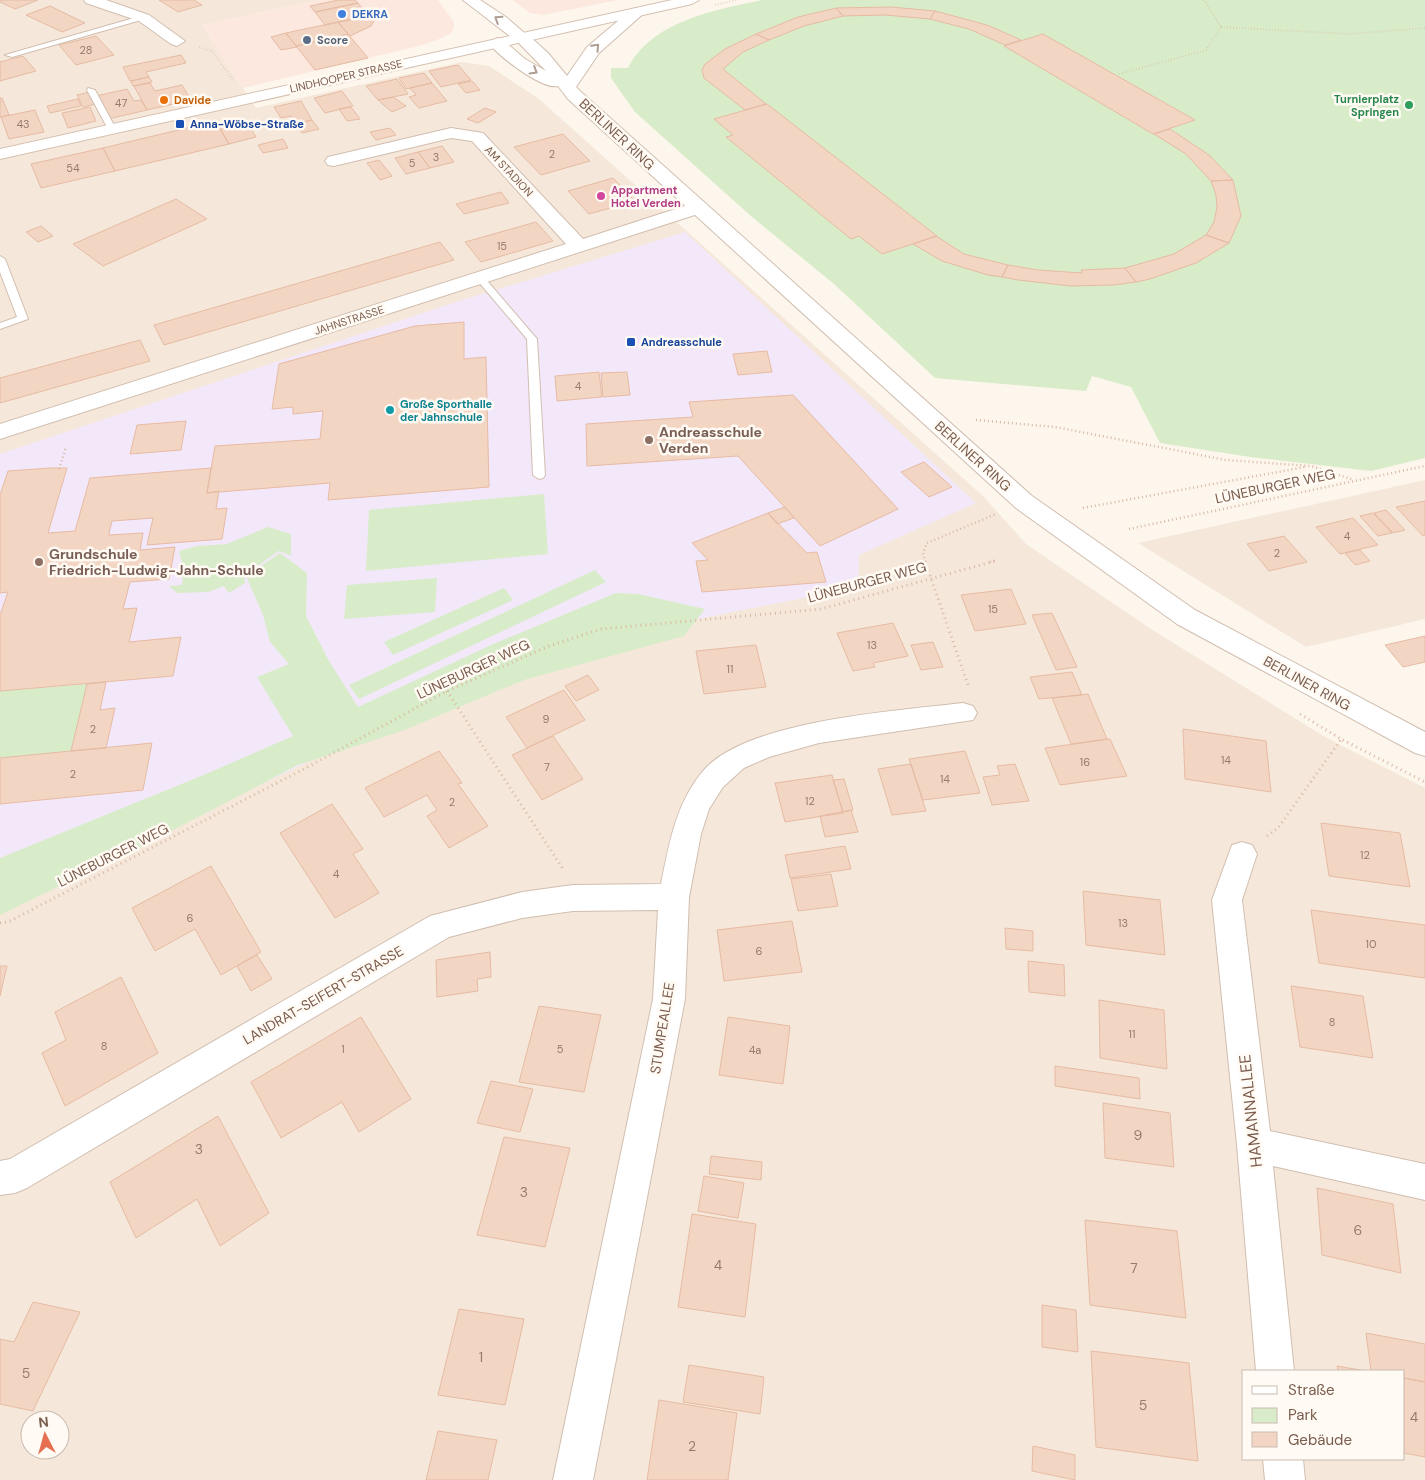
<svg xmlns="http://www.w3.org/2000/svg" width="1425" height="1480" font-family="'DM Sans',sans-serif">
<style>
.residential{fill:#f5e8da;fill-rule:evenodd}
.commercial{fill:#fde8e0}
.education{fill:#f3e8fa}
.green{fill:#d8ecc9}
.building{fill:#f3d5c3;stroke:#e6bba3}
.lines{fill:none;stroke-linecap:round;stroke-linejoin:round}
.service-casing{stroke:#d1beb0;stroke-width:2}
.minor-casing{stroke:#d1beb0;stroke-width:2}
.tertiary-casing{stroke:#d1beb0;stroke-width:2}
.secondary-casing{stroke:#d6c0b0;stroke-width:2}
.path-far2{stroke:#d9b8a5;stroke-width:2;stroke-dasharray:0.5 2.5;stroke-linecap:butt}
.path-far1{stroke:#d9b8a5;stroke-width:2.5;stroke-dasharray:1 3;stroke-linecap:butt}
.path{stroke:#d9b8a5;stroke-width:3;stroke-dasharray:1 4;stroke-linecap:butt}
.service{fill:#fff;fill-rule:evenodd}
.minor{fill:#fff;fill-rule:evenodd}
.tertiary{fill:#fff;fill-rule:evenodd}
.secondary{fill:#fff;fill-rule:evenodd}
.oneway{stroke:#af9d94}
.shop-dot{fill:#3f7fe0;stroke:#fffaf3;stroke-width:2}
.service-dot{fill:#5c6f8a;stroke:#fffaf3;stroke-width:2}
.food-dot{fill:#e8710a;stroke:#fffaf3;stroke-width:2}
.leisure-dot{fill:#2e9e5b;stroke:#fffaf3;stroke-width:2}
.transit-dot{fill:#1a4fb4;stroke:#fffaf3;stroke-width:2}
.hotel-dot{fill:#d1479c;stroke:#fffaf3;stroke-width:2}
.culture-dot{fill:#0f9aa8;stroke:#fffaf3;stroke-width:2}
.education-dot{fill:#8d6e63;stroke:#fffaf3;stroke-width:2}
.labels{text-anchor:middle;stroke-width:5;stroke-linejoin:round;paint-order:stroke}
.far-shop-label{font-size:11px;font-weight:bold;fill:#366cbe;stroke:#fffaf3;text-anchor:start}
.far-service-label{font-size:11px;font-weight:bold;fill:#4e5e75;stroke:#fffaf3;text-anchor:start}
.number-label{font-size:11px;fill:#987a6a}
.far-street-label{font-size:11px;fill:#7a5c4d;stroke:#fffaf3}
.far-leisure-label{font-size:11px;font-weight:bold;fill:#27864d;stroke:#fffaf3;text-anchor:end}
.far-food-label{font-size:11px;font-weight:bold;fill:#c56008;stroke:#fffaf3;text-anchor:start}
.far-transit-label{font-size:11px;font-weight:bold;fill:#164399;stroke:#fffaf3;text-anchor:start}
.far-hotel-label{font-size:11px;font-weight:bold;fill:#b23c85;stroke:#fffaf3;text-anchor:start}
.far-culture-label{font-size:11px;font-weight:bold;fill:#0d838f;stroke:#fffaf3;text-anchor:start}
.street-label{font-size:14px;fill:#7a5c4d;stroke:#fffaf3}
.education-label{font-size:14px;font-weight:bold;fill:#785e54;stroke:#fffaf3;text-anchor:start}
.near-number-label{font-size:14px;fill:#987a6a}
.near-street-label{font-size:16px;fill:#7a5c4d;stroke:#fffaf3}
</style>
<rect width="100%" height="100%" fill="#fdf6ec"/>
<path class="residential" d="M0 0H319L202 25 256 108 462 62 489 66 539 99 984 497 1026 544 1151 629 1325 737 1425 788V1480H0ZM1244 1371H1404V1459H1244ZM30 1420H60V1450H30Z
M1425 480V619L1306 647 1138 543Z"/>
<path class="commercial" d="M319 0H438L454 22V29L451 33 437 40 419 46 243 88 202 25Z
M512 0H618L544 15 530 13Z"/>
<path class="education" d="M685 232 976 503 859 555 858 587 668 625 413 711 248 791 0 878V454L453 303Z"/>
<path class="green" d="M762 0H1425V458L1371 471 1250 457 1160 443 1131 387 1092 376 1086 391 935 378 834 284 752 217 635 112 611 78V68H628C652 21 715 10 762 0Z
M544 494 548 554 366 571 369 510Z
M268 527 291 534V556L279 551 244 575 245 583 229 593 224 586 208 592 177 593 169 586 182 585 183 567 179 551 197 546 227 544Z
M280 553 307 573 306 616 329 661 358 707 491 645 616 593 638 594 705 609 684 636 524 680 402 731 298 765 154 840 0 915V858L206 774 293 736 257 677 289 664 270 642 263 615 246 576Z
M595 570 606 582 359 699 349 685Z
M437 578 435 612 344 619 347 585Z
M504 588 513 600 393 655 384 642Z
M87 684 71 751 0 758V691Z"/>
<path class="building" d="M0 0H38L15 9 0 2Z
M159 0H194L202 5 178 12Z
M338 0H355L358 3 315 12 310 6Z
M358 3 369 16 325 25 315 12Z
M50 6 85 23 62 32 26 15Z
M891 7 935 11 930 19 885 15 843 16 836 8Z
M836 8 843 16 804 26 769 40 756 34 798 17Z
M935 11 987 25 1021 40 1005 45 969 29 930 19Z
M372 15 374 21 371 26 350 36 338 22Z
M338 22 348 34 296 46 286 33Z
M286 33 297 47 281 50 271 37Z
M348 34 368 58 315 70 296 46Z
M756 34 769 40 743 52 723 69 766 104 745 110 704 78 702 70 705 64 725 49Z
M1043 34 1195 120 1153 134 1004 46Z
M96 36 114 55 76 65 59 45Z
M181 55 186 63 146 72 149 77 130 81 123 67Z
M23 56 36 71 0 81V62Z
M458 65 471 80 441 87 429 71Z
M424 73 432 83 406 89 399 78Z
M149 77 152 82 133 86 131 81Z
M397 79 408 94 378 100 366 86Z
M472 81 480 90 466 93 458 84Z
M150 83 155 91 182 85 191 100 147 110 134 86Z
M432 83 447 101 419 108 409 97 416 95 410 88Z
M127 89 134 101 141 100 147 110 108 119 96 96Z
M342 91 353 106 325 113 314 98Z
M90 92 96 104 83 107 77 95Z
M393 97 406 106 392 112 378 100Z
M0 98H2L9 115 0 117Z
M78 99 81 106 50 113 47 106Z
M301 101 312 120 296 124 291 116 281 118 274 107Z
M767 104 937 236 882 254 859 236 851 239 726 137 733 135 714 119Z
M90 107 96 121 68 128 62 113Z
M351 107 360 119 347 121 339 109Z
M485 108 496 112 478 123 467 119Z
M35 110 44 132 9 139 1 117Z
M244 118 256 137 229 144 217 124Z
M312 120 319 129 302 133 296 124Z
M216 121 229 144 115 171 103 148Z
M390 128 396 135 376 140 370 132Z
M1170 129 1209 155 1233 180 1211 181 1186 154 1154 134Z
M563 134 590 161 541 175 514 147Z
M283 139 288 148 263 153 258 145Z
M442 146 454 162 430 168 418 152Z
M103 148 115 171 41 188 31 164Z
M418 152 430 168 406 174 395 158Z
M379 160 392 176 380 180 367 163Z
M613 178 635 201 589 214 568 191Z
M1233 180 1241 216 1229 243 1206 235 1214 222 1217 207 1216 195 1211 181Z
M501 192 509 203 464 214 456 204Z
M176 199 207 219 103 266 73 244Z
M536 222 553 241 481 262 465 242Z
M41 226 53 236 38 242 26 232Z
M1206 235 1229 243 1196 263 1150 279 1136 282 1125 268 1174 254Z
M936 236 964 254 1008 265 1002 277 988 275 942 261 913 244Z
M440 242 454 260 164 345 154 325Z
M1008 265 1038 270 1082 273 1081 270 1125 268 1136 282 1114 285 1071 286 1018 280 1002 277Z
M464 322V359L486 357 489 487 328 500 330 483 207 493 215 446 320 439 323 411 293 414V407L272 409 279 364 415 326Z
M140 340 150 361 0 403V378Z
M767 351 772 372 738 375 733 354Z
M599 372 602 397 557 401 555 376Z
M627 372 630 395 603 397 601 373Z
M793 395 898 509 820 546 738 456 587 466 586 424 693 417 689 402Z
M186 421 181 450 130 454 137 425Z
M924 462 952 487 929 497 901 472Z
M50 468H67L48 533 75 531 90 478 211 468 207 493 219 491 216 509 227 508 222 539 147 545 153 518 112 521 109 533V535L143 533 140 550 175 547 169 579 130 582 123 609 137 608 129 642 181 637 173 676 0 691V615L8 592 0 593V495L8 471Z
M1425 501V535L1423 536 1396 507Z
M785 507 794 518 777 524 768 513Z
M1386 510 1405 530 1393 533 1374 513Z
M768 513 807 553 817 552 826 582 702 592 696 561 708 560 692 543Z
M1373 513 1392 533 1378 536 1360 516Z
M1353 518 1378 545 1340 554 1316 527Z
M1284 536 1307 562 1269 571 1247 544Z
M1360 550 1370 561 1355 565 1345 553Z
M1011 589 1026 624 975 631 961 595Z
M1052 613 1077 667 1056 670 1032 615Z
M893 623 908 656 873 663 875 667 853 671 837 633Z
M1425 636V662L1403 667 1385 645Z
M933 642 943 667 921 670 911 645Z
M756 645 766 687 704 694 696 651Z
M1072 672 1082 695 1039 699 1030 677Z
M588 675 599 690 576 701 565 686Z
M106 682 100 710 115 708 106 748 71 751 87 684Z
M564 690 585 720 527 748 506 717Z
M1088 694 1107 739 1071 744 1052 698Z
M1183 729 1266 741 1271 792 1185 779Z
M553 736 583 779 542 800 512 755Z
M1110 739 1127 776 1060 785 1045 748Z
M152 743 143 790 0 804V758Z
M439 751 462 783 458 784 488 826 449 848 427 816 437 810 427 795 384 817 365 788Z
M965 751 980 793 923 800 909 759Z
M911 764 926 811 892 815 878 769Z
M1015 764 1029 801 992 805 983 777 1000 775 997 766Z
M832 775 843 813 785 822 775 783Z
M844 779 853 810 843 812 833 780Z
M332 804 363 849 353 854 379 893 335 918 280 833Z
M851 810 858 832 825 837 820 816Z
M1321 823 1400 833 1410 887 1329 876Z
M845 846 851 869 790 878 785 855Z
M211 866 261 952 221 975 195 929 155 951 132 908Z
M831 874 838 906 798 911 791 879Z
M1083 891 1160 900 1165 955 1086 945Z
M1311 910 1425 925V978L1319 963Z
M792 921 802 972 724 981 717 930Z
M1005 928 1033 931V951L1006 949Z
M490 952 491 977 477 979 478 991 437 997 436 960Z
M257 955 272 979 251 991 237 966Z
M1028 961 1064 965 1065 996 1029 992Z
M0 966H7L0 996Z
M121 977 158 1053 65 1106 42 1053 66 1040 55 1012Z
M1291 986 1363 996 1373 1058 1300 1047Z
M1099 1000 1164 1010 1167 1069 1100 1058Z
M539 1006 601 1015 584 1092 519 1082Z
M361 1017 411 1099 359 1132 342 1102 281 1138 251 1082Z
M728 1017 790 1026 783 1084 719 1075Z
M1055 1066 1139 1078 1140 1099 1055 1086Z
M491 1081 533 1089 520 1132 477 1123Z
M1103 1103 1170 1113 1174 1167 1105 1158Z
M218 1116 269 1213 220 1246 197 1199 136 1238 110 1182Z
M504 1137 570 1148 545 1247 477 1235Z
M711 1156 762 1162 761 1180 709 1174Z
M704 1176 744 1183 738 1218 698 1211Z
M1317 1188 1393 1204 1401 1273 1322 1255Z
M692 1214 756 1224 745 1317 678 1307Z
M1085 1220 1177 1231 1186 1318 1090 1305Z
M33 1302 80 1312 33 1411 0 1404V1339L14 1342Z
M1042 1305 1076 1310 1078 1352 1042 1347Z
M459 1309 524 1319 505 1405 438 1395Z
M1366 1333 1425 1344V1382L1404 1378V1371H1371Z
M1091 1351 1189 1363 1198 1461 1096 1447Z
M689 1365 764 1377 760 1414 683 1402Z
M1337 1366 1366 1371H1338Z
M1404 1378 1425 1382V1457L1404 1453Z
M659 1400 737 1413 728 1480H647Z
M438 1431 497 1440 488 1480H426Z
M1033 1446 1075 1455V1480L1032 1471Z"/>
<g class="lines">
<g class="service-casing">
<path id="service" d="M141 16 148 18 12 57 5 55Z
M88 88 95 90 116 129 115 131 108 129 87 90Z
M0 256 5 259 28 319 0 329V323L17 317 0 272Z
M480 275 483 276 537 339 545 475 543 478 539 479 533 475 527 339 477 280 475 278Z"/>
</g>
<g class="minor-casing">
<path id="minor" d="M84 0H106L149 15 185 41 177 46 171 44 139 21 86 3Z
M463 0H480L506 17 529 37 527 40H515Z
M451 128 483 133 583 239 697 202 704 204 706 208 704 212 0 439V424L566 244 472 141 451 138 334 166 328 165 325 161 328 157Z
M963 703 973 706 977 713 973 720 819 743 769 757 744 768 723 787 709 809 701 834 689 897 685 999 593 1480H553L653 999 658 910 573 911 522 918 449 937 27 1188 15 1193 0 1195V1161L10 1159 430 916 522 892 573 885 661 884C669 844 676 803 703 771 746 720 897 711 963 703Z
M1242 842 1252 845 1257 854 1242 900 1270 1131 1425 1164V1200L1273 1166 1294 1371H1256L1237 1145 1212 900 1232 845Z
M1263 1459H1303L1305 1480H1265Z"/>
</g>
<g class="tertiary-casing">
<path id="tertiary" d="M636 8 644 13 599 53 576 87 580 91 1032 496 1195 610 1425 732V756L1415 753 1177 624 1016 508 568 99 558 86C542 90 498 56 489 43L497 38 503 40 525 59 546 71 513 37 515 34H527L548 53 567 76 587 47 631 10Z"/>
</g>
<g class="secondary-casing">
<path id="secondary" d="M672 0H699L692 4 0 159V149Z"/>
</g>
<path class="path-far2" d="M1204 0 1221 27
M715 5 736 0
M1221 27 1349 34 1425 28
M199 47 212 51 233 80
M1119 74 1206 50 1221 27"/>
<path class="path-far1" d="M976 420 1055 427 1226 460 1311 466 1354 480
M59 469 66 447
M1083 508 1305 467
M1129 529 1425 466
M925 562 923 553 927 543 996 514
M990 562 997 560"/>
<path class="path" d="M925 561 968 685
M447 691 563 869
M1300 714 1341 739 1425 782
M1267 836 1278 828 1342 738
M0 923 8 922 304 769 447 691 549 646 601 629 821 609 995 561"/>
<use href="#service" class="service"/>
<use href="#minor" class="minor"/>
<use href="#tertiary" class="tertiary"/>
<use href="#secondary" class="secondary"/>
</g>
<defs><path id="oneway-chevron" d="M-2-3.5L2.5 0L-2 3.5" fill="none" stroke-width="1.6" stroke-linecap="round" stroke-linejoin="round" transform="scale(1.25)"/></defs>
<g class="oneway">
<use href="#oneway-chevron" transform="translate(498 19) rotate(-147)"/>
<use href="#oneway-chevron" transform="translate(596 47) rotate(-47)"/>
<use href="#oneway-chevron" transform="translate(534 71) rotate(31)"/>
</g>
<circle class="shop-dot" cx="342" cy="14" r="5"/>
<circle class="service-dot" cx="307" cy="40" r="5"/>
<circle class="food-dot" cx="164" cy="100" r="5"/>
<circle class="leisure-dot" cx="1409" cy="105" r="5"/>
<g class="transit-dot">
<rect x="175" y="119" width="10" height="10" rx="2.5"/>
<rect x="626" y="337" width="10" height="10" rx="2.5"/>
</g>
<circle class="hotel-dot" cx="601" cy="196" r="5"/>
<circle class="culture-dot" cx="390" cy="410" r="5"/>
<g class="education-dot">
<circle cx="649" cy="440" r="5"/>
<circle cx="39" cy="562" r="5"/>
</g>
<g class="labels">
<g class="far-shop-label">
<text x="352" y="18">DEKRA</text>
</g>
<g class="far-service-label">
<text x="317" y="44">Score</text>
</g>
<g class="number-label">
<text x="86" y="54">28</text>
<text x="121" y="107">47</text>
<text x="23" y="128">43</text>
<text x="552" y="158">2</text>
<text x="436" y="161">3</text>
<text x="412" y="167">5</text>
<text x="73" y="172">54</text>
<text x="502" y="250">15</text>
<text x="578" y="390">4</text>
<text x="1347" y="540">4</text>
<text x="1277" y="557">2</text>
<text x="993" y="613">15</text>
<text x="872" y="649">13</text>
<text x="730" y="673">11</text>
<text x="546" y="723">9</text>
<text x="93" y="733">2</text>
<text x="1226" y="764">14</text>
<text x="1085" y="766">16</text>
<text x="547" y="771">7</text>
<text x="73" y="778">2</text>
<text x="945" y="783">14</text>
<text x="810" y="805">12</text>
<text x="452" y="806">2</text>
<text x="1365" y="859">12</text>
<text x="336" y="878">4</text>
<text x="190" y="922">6</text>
<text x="1123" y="927">13</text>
<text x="1371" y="948">10</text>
<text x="759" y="955">6</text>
<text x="1332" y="1026">8</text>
<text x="1132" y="1038">11</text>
<text x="104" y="1050">8</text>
<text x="343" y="1053">1</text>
<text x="560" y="1053">5</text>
<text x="755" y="1054">4a</text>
</g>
<g class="far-street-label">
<text transform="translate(346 76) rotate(-13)" y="4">LINDHOOPER STRASSE</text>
<text transform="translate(509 171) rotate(47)" y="4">AM STADION</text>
<text transform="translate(349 320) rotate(-18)" y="4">JAHNSTRASSE</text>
</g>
<g class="far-leisure-label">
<text x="1399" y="103">Turnierplatz<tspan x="1399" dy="13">Springen</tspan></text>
</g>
<g class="far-food-label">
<text x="174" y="104">Davide</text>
</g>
<g class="far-transit-label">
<text x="190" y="128">Anna-Wöbse-Straße</text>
<text x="641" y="346">Andreasschule</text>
</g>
<g class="far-hotel-label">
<text x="611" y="194">Appartment<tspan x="611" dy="13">Hotel Verden</tspan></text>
</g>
<g class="far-culture-label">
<text x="400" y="408">Große Sporthalle<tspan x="400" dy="13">der Jahnschule</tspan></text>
</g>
<g class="street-label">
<text transform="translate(617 134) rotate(43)" y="5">BERLINER RING</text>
<text transform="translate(973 456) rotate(42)" y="5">BERLINER RING</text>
<text transform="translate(1275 486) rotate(-12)" y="5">LÜNEBURGER WEG</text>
<text transform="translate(867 582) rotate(-15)" y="5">LÜNEBURGER WEG</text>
<text transform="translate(473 669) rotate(-25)" y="5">LÜNEBURGER WEG</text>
<text transform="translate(1307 683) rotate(29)" y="5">BERLINER RING</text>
<text transform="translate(113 855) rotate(-27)" y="5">LÜNEBURGER WEG</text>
<text transform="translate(323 995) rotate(-30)" y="5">LANDRAT-SEIFERT-STRASSE</text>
<text transform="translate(662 1028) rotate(-81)" y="5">STUMPEALLEE</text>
</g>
<g class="education-label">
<text x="659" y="437">Andreasschule<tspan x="659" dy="16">Verden</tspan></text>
<text x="49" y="559">Grundschule<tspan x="49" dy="16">Friedrich-Ludwig-Jahn-Schule</tspan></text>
</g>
<g class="near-number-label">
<text x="1138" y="1140">9</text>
<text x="199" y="1154">3</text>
<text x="524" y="1197">3</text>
<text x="1358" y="1235">6</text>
<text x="718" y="1270">4</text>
<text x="1134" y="1273">7</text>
<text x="481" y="1362">1</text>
<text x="26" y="1378">5</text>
<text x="1143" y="1410">5</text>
<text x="1414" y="1422">4</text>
<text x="692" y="1451">2</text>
</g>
<g class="near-street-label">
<text transform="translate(1250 1111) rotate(-96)" y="6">HAMANNALLEE</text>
</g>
</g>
<rect x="1242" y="1370" width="162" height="90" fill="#fffaf3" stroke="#cabbb1"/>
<rect x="1252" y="1386" width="25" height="8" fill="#ffffff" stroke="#cabbb1"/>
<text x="1288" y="1395" font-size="15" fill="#7a5c4d">Straße</text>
<rect x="1252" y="1408" width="25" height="15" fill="#d8ecc9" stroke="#cabbb1"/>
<text x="1288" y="1420" font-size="15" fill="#7a5c4d">Park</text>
<rect x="1252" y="1432" width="25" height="15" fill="#f3d5c3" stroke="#cabbb1"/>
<text x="1288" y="1445" font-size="15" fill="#7a5c4d">Gebäude</text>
<g transform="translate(45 1435) rotate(354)"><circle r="24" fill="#fffaf3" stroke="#cabbb1"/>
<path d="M0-4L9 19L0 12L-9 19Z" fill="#e76f51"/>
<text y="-8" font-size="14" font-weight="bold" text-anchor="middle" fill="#7a5c4d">N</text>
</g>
</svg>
